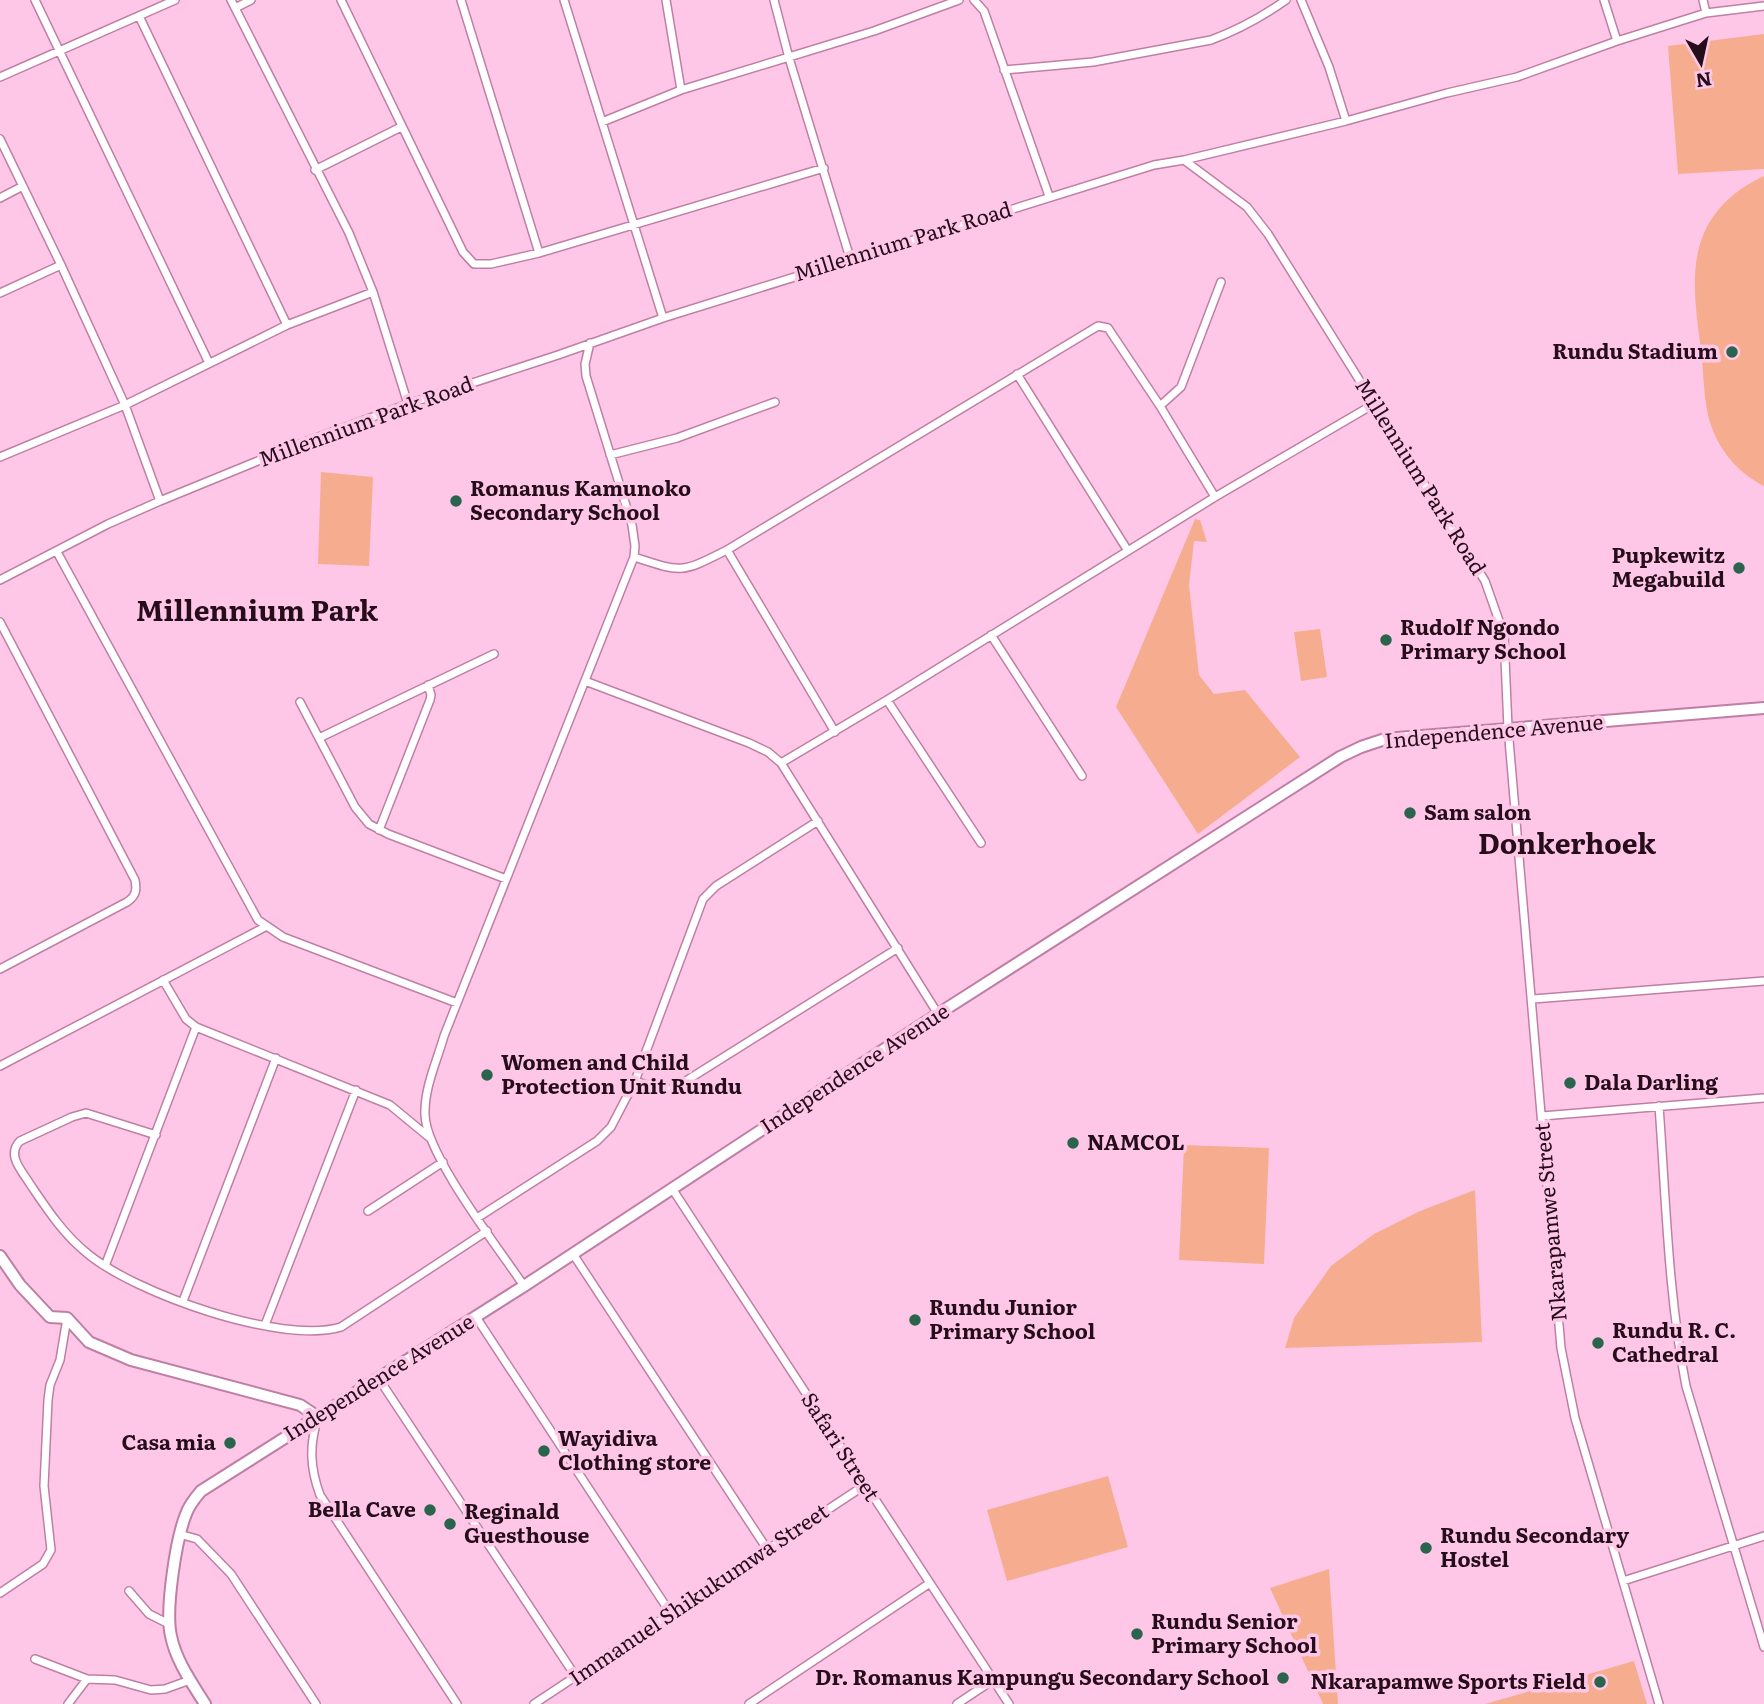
<svg xmlns="http://www.w3.org/2000/svg" width="1764" height="1704" font-family="Literata,serif">
<style>
.green{fill:#f6ad8f}
.lines{fill:none;stroke-linecap:round;stroke-linejoin:round}
.street-casing{stroke:#bf7fa5;stroke-width:10}
.secondary-casing{stroke:#bf7fa5;stroke-width:14}
.street{stroke:#fff;stroke-width:7}
.secondary{stroke:#fff;stroke-width:10}
.poi-dot{fill:#2b644c;stroke:#ffc7e7;stroke-width:2.5}
.labels{text-anchor:middle;stroke-width:7;stroke-linejoin:round;paint-order:stroke}
.street-label{font-size:21px;fill:#250d1c;stroke:#ffc7e7}
.poi-label{font-size:21px;font-weight:bold;fill:#250d1c;stroke:#ffc7e7;text-anchor:start}
.district-label{font-size:28px;font-weight:bold;fill:#250d1c;stroke:#ffc7e7}
</style>
<rect width="100%" height="100%" fill="#ffc7e7"/>
<path class="green" d="M1764 34V169L1678 174 1668 46Z
M1764 176V486C1740 474 1721 453 1712 428 1704 407 1704 382 1702 360 1698 319 1687 273 1704 233 1716 206 1738 188 1764 176Z
M321 472 373 477 369 566 318 564Z
M1195 519 1200 520 1207 542 1194 541 1189 585 1199 675 1214 694 1245 690 1300 757 1198 834 1116 707Z
M1320 629 1327 677 1301 681 1294 632Z
M1184 1145 1269 1148 1264 1264 1179 1260Z
M1475 1190 1482 1342 1285 1348 1294 1318 1331 1266 1374 1234 1420 1211Z
M1108 1476 1128 1547 1007 1581 987 1510Z
M1329 1569 1338 1704H1323L1270 1588Z
M1634 1661 1647 1704H1485Z"/>
<g class="lines">
<g class="street-casing">
<path id="street" d="M35 0 209 363
M231 0 349 233 373 292 408 404
M341 0 463 252 474 264H491L539 253 824 168
M461 0 539 253
M564 0 663 318
M666 0 681 90
M774 0 789 58 850 258
M974 0 984 11 1049 196
M1301 0 1329 67 1346 121
M1604 0 1617 41
M1703 0 1706 13
M235 8 251 0
M139 16 287 325
M1004 70 1093 62 1211 40C1238 30 1262 17 1286 0
M0 77 175 0
M602 122 681 90 874 31 959 0
M0 139 61 265 125 405 160 501
M1184 160 1346 121 1447 93 1517 77 1617 41 1706 13 1764 6
M315 170 401 127
M0 198 23 186
M0 293 61 265
M1017 374 1128 551
M1160 406 1181 387 1221 282
M610 455 677 438 775 402
M0 457 125 405 287 325 373 292
M727 550 835 732
M57 552 258 920 283 937 457 1003
M634 557C683 573 681 573 727 550L1098 326 1108 328 1160 406 1215 497
M0 580 108 524 160 501 297 445 408 404 558 355 663 318 1154 165 1184 160 1247 207 1268 234 1485 581 1504 635 1508 728 1561 1348 1575 1418 1659 1704
M0 622 135 880C137 890 136 896 127 902L0 969
M991 635 1082 776
M585 681 749 743 768 752 781 763 938 1014
M887 700 981 843
M300 702 355 807 369 824 388 834 506 879
M319 738 494 654
M781 763 887 700 1215 497 1374 404
M379 830 430 700 431 695 428 685
M163 980 186 1019 196 1027 390 1105 430 1138
M1533 999 1764 981
M0 1066 265 927
M635 1081 662 1090 673 1089 898 948
M1659 1106C1666 1200 1668 1294 1686 1386L1764 1647
M1542 1116 1764 1098
M156 1135 86 1113 72 1117 20 1141C6 1155 22 1171 30 1184 47 1209 63 1234 88 1254 135 1293 281 1345 341 1327L487 1231
M673 1190 1009 1704
M368 1211 443 1162
M477 1218 597 1141 611 1127 635 1081 703 899 716 886 818 821
M573 1254 767 1549
M105 1266 196 1027
M524 1286C500 1250 426 1155 425 1115 424 1088 437 1061 444 1036L634 557 635 546 632 525 586 376 585 364 590 343
M183 1301 276 1058
M476 1317 671 1614
M265 1325 356 1090
M379 1379 576 1677
M318 1417C309 1445 310 1468 320 1495L457 1704
M179 1534 197 1539 231 1574 316 1704
M1623 1581 1764 1536
M129 1591 149 1614 169 1624
M0 1593 43 1564 51 1550 44 1486 48 1400 50 1385 60 1360 67 1318
M35 1659 87 1679 115 1680 151 1690 165 1689 190 1680
M68 1704 87 1679
M534 1704 865 1485
M749 1704 930 1583
M957 1704 993 1680"/>
</g>
<g class="secondary-casing">
<path id="secondary" d="M0 1256 20 1285 50 1317 67 1318 89 1342 131 1360 300 1405 318 1417
M205 1704C192 1683 176 1661 171 1636 165 1610 176 1539 186 1514 189 1505 195 1498 201 1491L524 1286 938 1014 1340 757 1361 747 1385 739 1764 708"/>
</g>
<use href="#street" class="street"/>
<use href="#secondary" class="secondary"/>
</g>
<g class="poi-dot">
<circle cx="1732" cy="352" r="7"/>
<circle cx="456" cy="501" r="7"/>
<circle cx="1739" cy="568" r="7"/>
<circle cx="1386" cy="640" r="7"/>
<circle cx="1410" cy="813" r="7"/>
<circle cx="487" cy="1075" r="7"/>
<circle cx="1570" cy="1083" r="7"/>
<circle cx="1073" cy="1143" r="7"/>
<circle cx="915" cy="1320" r="7"/>
<circle cx="1598" cy="1343" r="7"/>
<circle cx="230" cy="1443" r="7"/>
<circle cx="544" cy="1451" r="7"/>
<circle cx="430" cy="1510" r="7"/>
<circle cx="450" cy="1524" r="7"/>
<circle cx="1426" cy="1548" r="7"/>
<circle cx="1137" cy="1634" r="7"/>
<circle cx="1283" cy="1678" r="7"/>
<circle cx="1600" cy="1682" r="7"/>
</g>
<g class="labels">
<g class="street-label">
<text transform="translate(903 242) rotate(-17)" y="7">Millennium Park Road</text>
<text transform="translate(366 422) rotate(-20)" y="7">Millennium Park Road</text>
<text transform="translate(1420 477) rotate(58)" y="7">Millennium Park Road</text>
<text transform="translate(1494 732) rotate(-5)" y="7">Independence Avenue</text>
<text transform="translate(855 1069) rotate(-33)" y="7">Independence Avenue</text>
<text transform="translate(1551 1222) rotate(-95)" y="7">Nkarapamwe Street</text>
<text transform="translate(379 1378) rotate(-32)" y="7">Independence Avenue</text>
<text transform="translate(840 1447) rotate(57)" y="7">Safari Street</text>
<text transform="translate(699 1595) rotate(-34)" y="7">Immanuel Shikukumwa Street</text>
</g>
<g class="poi-label">
<text x="1718" y="359" text-anchor="end">Rundu Stadium</text>
<text x="470" y="496">Romanus Kamunoko<tspan x="470" dy="24">Secondary School</tspan></text>
<text x="1725" y="563" text-anchor="end">Pupkewitz<tspan x="1725" dy="24">Megabuild</tspan></text>
<text x="1400" y="635">Rudolf Ngondo<tspan x="1400" dy="24">Primary School</tspan></text>
<text x="1424" y="820">Sam salon</text>
<text x="501" y="1070">Women and Child<tspan x="501" dy="24">Protection Unit Rundu</tspan></text>
<text x="1584" y="1090">Dala Darling</text>
<text x="1087" y="1150">NAMCOL</text>
<text x="929" y="1315">Rundu Junior<tspan x="929" dy="24">Primary School</tspan></text>
<text x="1612" y="1338">Rundu R. C.<tspan x="1612" dy="24">Cathedral</tspan></text>
<text x="558" y="1446">Wayidiva<tspan x="558" dy="24">Clothing store</tspan></text>
<text x="216" y="1450" text-anchor="end">Casa mia</text>
<text x="416" y="1517" text-anchor="end">Bella Cave</text>
<text x="464" y="1519">Reginald<tspan x="464" dy="24">Guesthouse</tspan></text>
<text x="1440" y="1543">Rundu Secondary<tspan x="1440" dy="24">Hostel</tspan></text>
<text x="1151" y="1629">Rundu Senior<tspan x="1151" dy="24">Primary School</tspan></text>
<text x="1269" y="1685" text-anchor="end">Dr. Romanus Kampungu Secondary School</text>
<text x="1586" y="1689" text-anchor="end">Nkarapamwe Sports Field</text>
</g>
<g class="district-label">
<text x="257" y="621">Millennium Park</text>
<text x="1567" y="854">Donkerhoek</text>
</g>
</g>
<g transform="translate(1701 63) rotate(171)" stroke="#ffc7e7" stroke-width="5" paint-order="stroke">
<path d="M0-5L12 26L0 18L-12 26Z" fill="#250d1c"/>
<text y="-10" font-size="19" font-weight="bold" text-anchor="middle" fill="#250d1c">N</text>
</g>
</svg>
